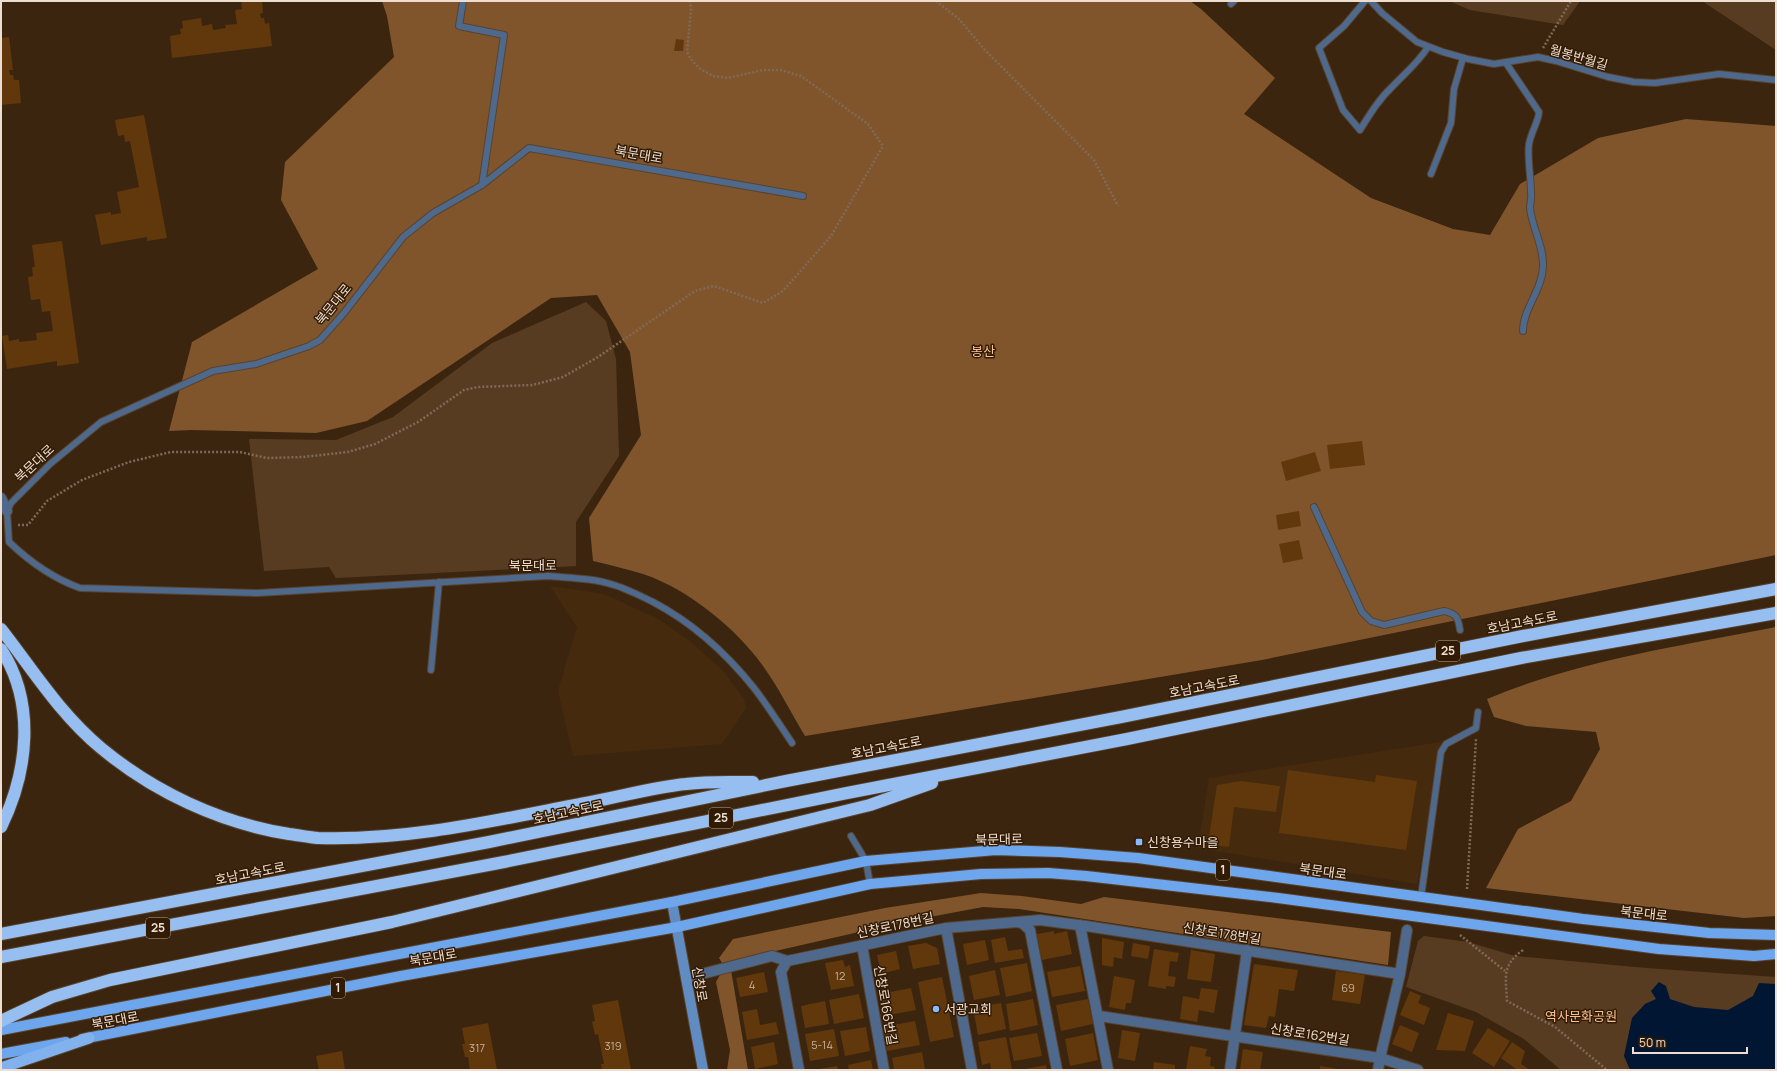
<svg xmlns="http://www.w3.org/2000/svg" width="1777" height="1071" font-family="Manrope,'Noto Sans KR',sans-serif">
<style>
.built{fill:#462a0d}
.green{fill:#583c22}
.forest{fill:#80552c}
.water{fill:#001632}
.building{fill:#61380c}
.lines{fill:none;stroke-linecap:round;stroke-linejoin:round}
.service-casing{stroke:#58432e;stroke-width:8}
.pedestrian-casing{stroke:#58432e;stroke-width:12}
.minor-casing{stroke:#58432e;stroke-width:12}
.secondary-casing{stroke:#58432e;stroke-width:12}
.primary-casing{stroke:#58432e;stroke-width:12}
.trunk-casing{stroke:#58432e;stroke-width:13}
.motorway-casing{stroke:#58432e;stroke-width:14}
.path{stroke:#7f6a58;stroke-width:2.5;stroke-dasharray:2 2;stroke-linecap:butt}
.service{stroke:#4e698b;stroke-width:6}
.pedestrian{stroke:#4e698b;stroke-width:10}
.minor{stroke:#4e698b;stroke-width:10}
.secondary{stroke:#608cc2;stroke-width:10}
.primary{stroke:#6da6ec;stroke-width:10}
.trunk{stroke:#82b2ee;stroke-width:11}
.motorway{stroke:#96bef0;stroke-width:12}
.poi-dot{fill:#87bbfb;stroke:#321b05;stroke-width:1.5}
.labels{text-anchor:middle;stroke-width:3;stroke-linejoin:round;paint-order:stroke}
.number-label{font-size:11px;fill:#cbb4a0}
.shield{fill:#321b05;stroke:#b6a494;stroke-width:1}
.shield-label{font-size:12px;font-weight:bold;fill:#eeded1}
.street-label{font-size:13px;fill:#eeded1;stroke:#321b05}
.park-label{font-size:13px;fill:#f9c293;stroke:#321b05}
.poi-label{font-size:13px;fill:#eeded1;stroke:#321b05;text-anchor:start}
</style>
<rect width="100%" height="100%" fill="#3c250f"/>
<path class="built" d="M550 586 604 594 658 619 690 641 724 672 744 699 746 708 722 744 573 756 558 691 577 627Z
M1441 742 1417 884 1198 848 1209 778Z"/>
<path class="green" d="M1449 1H1580L1563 25 1470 10Z
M1702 1H1776V50Z
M586 302 606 321 616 359 619 456 576 522V566L336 578 329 567 264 571 249 439 336 440 393 417 492 343Z
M1424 936 1468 942 1515 956 1646 968 1776 977V1070H1561L1524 1039 1476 1012 1406 987 1418 941Z"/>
<path class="forest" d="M382 1H1190L1201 9 1275 78 1244 114 1371 198 1453 229 1490 235 1520 184 1598 138 1686 119 1776 126V555L1262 660 805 736C791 713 779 688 763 666 736 628 688 589 643 574 627 569 610 565 593 561L589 518 641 435 630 352 597 295 551 298 367 421 316 433 191 430 169 431 192 342 318 269 281 200 285 162 394 57 387 16Z
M1776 627V916L1744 918 1486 888 1518 829 1571 801 1600 749 1596 732 1526 726 1494 717 1487 699C1577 661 1680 646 1776 627Z
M981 893 1022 896 1081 904 1104 897 1391 932 1388 965 1019 909 983 907 903 922 722 963 719 958 733 939 885 908Z
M731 970 748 1070H727L730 1050 716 982 721 973Z"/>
<path class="water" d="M1659 982 1666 986 1670 999 1694 1007 1728 1010 1753 996 1759 983 1776 984V1070H1630L1624 1056 1632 1018 1645 1004 1656 999 1651 991Z"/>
<path class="building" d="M241 1H262L263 13 260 14 261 18H264L265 24 269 23 272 46 172 58 170 36 181 34 180 29 183 28 182 21 201 18 202 26 212 24 213 30 226 28 225 25 237 24 235 10 242 9Z
M9 37 13 70H9L10 75H13L14 80H19L21 103 1 105V38Z
M676 39 684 40 683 51H674Z
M144 115 167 238 147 241V237L101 245 95 215 111 212V215L121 213 117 192 139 187 130 141 125 142 124 135 118 136 115 120Z
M62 241 79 363 57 366V361L7 369 2 336 8 335 9 341 19 339V342L37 340 36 333 53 331 50 311 42 312 40 299 31 300 28 277 33 276 32 267H35L32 245Z
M1362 441 1365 465 1330 469 1327 445Z
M1315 452 1321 471 1286 481 1281 462Z
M1299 511 1301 526 1278 530 1276 515Z
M1299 540 1303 559 1283 563 1279 544Z
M1288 770 1375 782 1376 775 1417 781 1406 850 1279 833Z
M1241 781 1280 786 1276 812 1234 807 1229 847 1208 844 1217 785Z
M1054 931V934L1067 931 1072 954 1042 960 1037 934Z
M1005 937 1008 951 1022 949 1024 958 995 963 991 940Z
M1102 938 1124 942 1122 959 1114 957 1113 967 1102 965Z
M985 940 989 960 967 965 963 944Z
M926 943 937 948 940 964 913 969 908 946Z
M1133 943 1150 946 1148 959 1131 956Z
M1154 949 1179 953 1177 962 1170 961 1168 976 1176 977 1174 987 1166 986V989L1148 986Z
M1191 950 1215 954 1211 982 1187 979Z
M896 951 900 969 881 974 877 955Z
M843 960 845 967 850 965 854 986 831 990 825 963Z
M1027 963 1032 991 1006 997 1000 968Z
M1254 964 1298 970 1294 991 1279 989 1275 1017 1269 1016 1266 1028 1244 1025Z
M1080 966 1085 991 1052 997 1047 972Z
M995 970 1000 995 974 1000 969 976Z
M1336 971 1365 975 1360 1004 1332 1000Z
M764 972 768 992 740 997 736 978Z
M1114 976 1135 980 1131 1003H1126L1125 1010 1109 1007Z
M942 977 954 1037 930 1042 918 982Z
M911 988 916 1010 884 1016 880 994Z
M1201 988 1218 990 1214 1013 1199 1010 1197 1022 1180 1019 1183 996 1199 999Z
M1410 991 1421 996 1418 1003 1430 1008 1424 1025 1400 1015Z
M859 994 864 1018 834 1024 829 1000Z
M1033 999 1038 1025 1010 1031 1006 1004Z
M1088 999 1093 1024 1061 1031 1056 1005Z
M618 1000 631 1070H602L601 1064H604L598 1034 595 1035 592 1022 595 1021 592 1005Z
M825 1001 829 1024 805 1028 801 1006Z
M1001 1003 1006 1029 978 1035 973 1008Z
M757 1009 760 1025 776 1022 779 1034 747 1040 742 1012Z
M1448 1013 1474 1021 1465 1051 1436 1050Z
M915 1021 920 1045 887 1051 883 1027Z
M488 1023 497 1070H470L468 1057H465L462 1044H465L462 1028Z
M1400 1025 1419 1033 1412 1052 1392 1044Z
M866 1027 870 1051 845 1056 840 1031Z
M1488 1028 1510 1041 1494 1067 1472 1053Z
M834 1029 839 1056 810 1061 805 1034Z
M1122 1030 1140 1033 1135 1061 1118 1058Z
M1037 1033 1042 1056 1014 1061 1009 1038Z
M1093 1033 1098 1060 1070 1066 1065 1039Z
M1006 1037 1012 1070H988L991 1069 990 1063 982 1065 978 1042Z
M774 1042 778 1064 755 1069 751 1047Z
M1512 1042 1525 1051 1521 1064 1530 1070H1515L1516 1069 1501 1058Z
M1190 1046 1207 1049 1205 1056 1211 1057 1210 1066 1215 1067 1214 1070H1186Z
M1243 1049 1263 1052 1260 1070H1240Z
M342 1051 345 1070H319L316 1056Z
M922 1052 925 1070H894L892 1058Z
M871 1060 873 1070H849L848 1065Z
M1154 1062 1175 1065V1070H1153Z
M1046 1065 1047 1070H1025V1069Z
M837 1066 838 1070H819V1069Z
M1320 1066 1338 1069V1070H1320Z"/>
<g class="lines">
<g class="service-casing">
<path id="service" d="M463 1 459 26 504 35 482 185
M1365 1 1344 26 1319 48 1343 110 1360 130C1370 114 1379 99 1392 87 1405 73 1418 63 1428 47
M1371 1 1382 13 1417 42 1443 52 1468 59 1494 64 1538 57 1556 61 1608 77 1634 82 1655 83 1719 74 1776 80
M1231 4 1234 1
M1506 63 1539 112C1538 123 1531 132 1529 144 1527 155 1531 180 1531 192 1532 198 1530 203 1530 208 1532 228 1544 246 1543 267 1542 290 1523 309 1523 331
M1431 174 1451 123 1454 89 1463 58
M1314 507 1362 612 1371 621 1384 625 1444 611C1457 614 1458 617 1460 630
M431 670 439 582
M792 743C780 725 768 706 754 688 726 653 693 623 653 602 641 596 627 589 614 585 593 578 570 578 548 576L258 593 80 588C52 578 30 562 9 542L7 511 11 503 50 464 101 422 213 371 256 364 309 346 320 340 344 313 403 237 433 213 482 185 529 148 803 196
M851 836 866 861 870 884
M1421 897 1441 752 1446 744 1476 728 1478 712"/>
</g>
<g class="pedestrian-casing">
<path id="pedestrian" d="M1017 922 1040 920 1086 926 1400 974
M1080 925 1108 1070
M686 978 772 956 787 961
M1099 1016 1139 1022
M1380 1058 1400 974 1407 930
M1230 1070 1247 950"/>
</g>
<g class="minor-casing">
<path id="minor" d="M1 498 7 511
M946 928 972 1070
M862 945 884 1070
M1139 1022 1380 1058 1418 1070
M799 1070 781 972 787 961 946 928 1017 922 1022 923 1030 930 1057 1070
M1378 1070 1380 1058"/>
</g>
<g class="secondary-casing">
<path id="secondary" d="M672 902 703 1070"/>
</g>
<g class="primary-casing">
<path id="primary" d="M1 1030 672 902 866 861 996 850 1060 852 1138 858 1583 919 1709 933 1776 935
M82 1039 401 976 677 927 870 884 981 874 1048 873 1086 876 1278 898 1659 949 1754 956 1776 954
M1 1054 66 1042"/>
</g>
<g class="trunk-casing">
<path id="trunk" d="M1 1068 89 1038"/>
</g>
<g class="motorway-casing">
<path id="motorway" d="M1 629C33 670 60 714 101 748 154 792 220 823 289 834 298 835 308 837 318 838 410 841 501 819 591 802 623 796 655 787 686 784 708 781 731 782 753 782
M1 649C36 703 28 772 1 827
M1 934 489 842 786 781 1121 717 1523 636 1776 589
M1 957 504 862 847 793 1127 739 1521 658 1776 613
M1 1021 52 997 110 980 392 922 870 805 932 783"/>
</g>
<path class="path" d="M936 1 959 19 984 49 1094 160 1118 206
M1543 48 1571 1
M18 525H28L47 501 82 480 129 462 171 452H240L267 458 303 457 348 452 375 444 418 422 464 390 478 387 532 385 563 377 598 357 695 291 714 286 763 303 783 291 831 236 883 146 868 124 801 76 781 70H763L728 78 713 76 699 68 690 58 687 52 691 9 690 1
M1467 889 1476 739
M1460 935 1505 971
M1523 950C1501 966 1506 977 1507 1001L1555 1027 1607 1070"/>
<use href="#service" class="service"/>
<use href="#pedestrian" class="pedestrian"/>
<use href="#minor" class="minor"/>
<use href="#secondary" class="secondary"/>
<use href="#primary" class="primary"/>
<use href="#trunk" class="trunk"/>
<use href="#motorway" class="motorway"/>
</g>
<g class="poi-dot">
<rect x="1135" y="838" width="8" height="8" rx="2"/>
<circle cx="936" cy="1009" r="4"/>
</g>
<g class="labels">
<g class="number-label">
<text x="840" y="980">12</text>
<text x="752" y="989">4</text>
<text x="1348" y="992">69</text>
<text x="822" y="1049">5-14</text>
<text x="613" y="1050">319</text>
<text x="477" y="1052">317</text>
</g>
<g class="shield">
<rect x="1436" y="641" width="24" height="20" rx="3"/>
<rect x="709" y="808" width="24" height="20" rx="3"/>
<rect x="1216" y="860" width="14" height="20" rx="3"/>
<rect x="146" y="918" width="24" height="20" rx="3"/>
<rect x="331" y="978" width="14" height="20" rx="3"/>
</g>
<g class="shield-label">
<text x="1448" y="655">25</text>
<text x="721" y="822">25</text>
<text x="1223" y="874">1</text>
<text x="158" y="932">25</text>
<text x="338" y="992">1</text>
</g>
<g class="street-label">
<text transform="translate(1579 57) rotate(16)" y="5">월봉반월길</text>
<text transform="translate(639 154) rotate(10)" y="5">북문대로</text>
<text transform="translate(333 304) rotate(-51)" y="5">북문대로</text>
<text transform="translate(34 463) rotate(-43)" y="5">북문대로</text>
<text x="533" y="570">북문대로</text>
<text transform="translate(1522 622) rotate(-11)" y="5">호남고속도로</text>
<text transform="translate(1204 686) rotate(-11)" y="5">호남고속도로</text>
<text transform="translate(886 747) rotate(-11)" y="5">호남고속도로</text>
<text transform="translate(568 812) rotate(-12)" y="5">호남고속도로</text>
<text transform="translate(999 839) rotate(-1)" y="5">북문대로</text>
<text transform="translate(1323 871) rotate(8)" y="5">북문대로</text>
<text transform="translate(250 873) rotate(-11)" y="5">호남고속도로</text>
<text transform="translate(1644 913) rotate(6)" y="5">북문대로</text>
<text transform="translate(895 925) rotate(-12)" y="5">신창로178번길</text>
<text transform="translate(1222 933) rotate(9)" y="5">신창로178번길</text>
<text transform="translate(433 957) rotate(-10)" y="5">북문대로</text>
<text transform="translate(700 984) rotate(80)" y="5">신창로</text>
<text transform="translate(886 1005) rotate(80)" y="5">신창로166번길</text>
<text transform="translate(115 1020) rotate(-11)" y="5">북문대로</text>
<text transform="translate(1310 1034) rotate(9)" y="5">신창로162번길</text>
</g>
<g class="park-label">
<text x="983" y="356">봉산</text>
<text x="1581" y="1021">역사문화공원</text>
</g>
<g class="poi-label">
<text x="1147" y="847">신창용수마을</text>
<text x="944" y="1014">서광교회</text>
</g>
</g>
<rect width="1777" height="1071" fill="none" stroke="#eeded1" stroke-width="4"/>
<path d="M1633 1047v6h114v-6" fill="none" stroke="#eeded1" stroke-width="2"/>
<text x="1639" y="1047" font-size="12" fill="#eeded1" stroke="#321b05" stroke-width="3" paint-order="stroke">50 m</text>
</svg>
